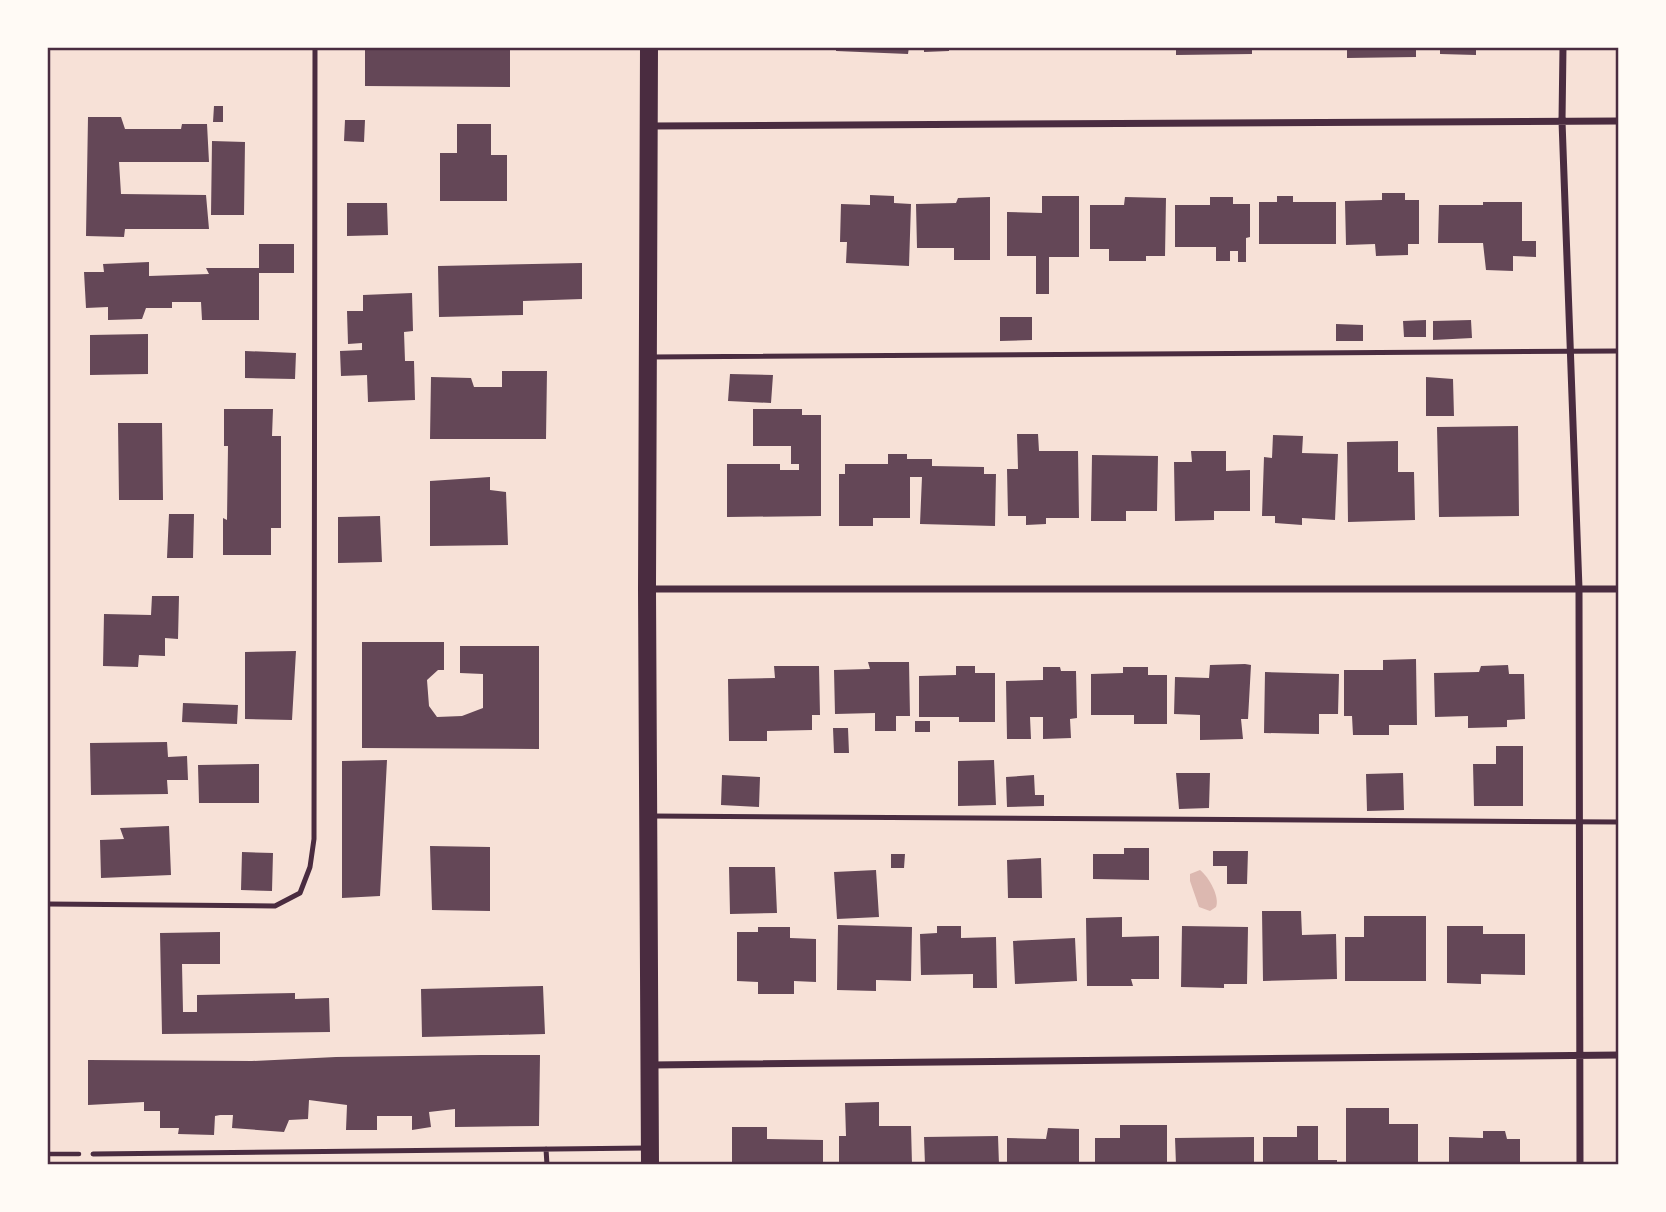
<svg xmlns="http://www.w3.org/2000/svg" width="1666" height="1212" font-family="Overpass,sans-serif">
<style>
.water{fill:#dcb8b0}
.building{fill:#644757}
.lines{fill:none;stroke-linecap:round;stroke-linejoin:round}
.path{stroke:#4a2c40;stroke-width:4.5}
.service{stroke:#4a2c40;stroke-width:5}
.minor{stroke:#4a2c40;stroke-width:7}
.primary{stroke:#4a2c40;stroke-width:18}
.neatline{fill:none;stroke:#4a2c40;stroke-width:2.5}
</style>
<rect width="100%" height="100%" fill="#f7e1d7"/>
<path class="water" d="M1200 870C1209 877 1220 897 1216 907L1210 911 1199 907 1190 881V874Z"/>
<path class="building" d="M365 47H510V87L365 86Z
M790 47H817V50L790 49Z
M836 47H909L908 54 836 51Z
M924 47H949V51L924 52Z
M1013 47H1079V50H1013Z
M1176 47H1252V54L1176 55Z
M1260 47H1340V50H1260Z
M1347 47H1416V57L1347 58Z
M1440 47H1476V55L1440 54Z
M214 106H223V122H213Z
M88 117H121L125 129H181L182 124H207L209 162H119L121 194 206 195 209 229H125L124 237 86 236Z
M345 120H365L364 142 344 141Z
M457 124H491V155H507V201H440V153H457Z
M212 141 245 142 244 215H211Z
M1382 193H1405V200H1419V244H1408V255L1376 256 1375 244 1346 245 1345 201 1382 200Z
M870 195 894 196V203L911 204 909 266 846 263 847 242H840L841 204 870 205Z
M1042 196H1079V257H1049V294H1036V256H1007V212L1042 213Z
M1277 196H1293V202H1336V244H1259V202H1277Z
M990 197V260H954V248H917L916 204 956 203 958 198Z
M1125 197 1166 198 1165 256H1146V261H1109V249H1090V205H1124Z
M1210 197H1233V204H1250V237L1246 238V262H1238V251H1230V261H1216V247H1175V205H1210Z
M1483 202H1522V241H1536V257L1513 256V271L1486 270 1483 243H1438L1439 205H1483Z
M347 203H387L388 235 347 236Z
M259 244H294V273H259V320H202L201 302H172V308H146L142 319 108 320V307L86 308 84 272H104L103 264 149 262V276L209 274 206 268H259Z
M582 263V299L523 301V315L439 317 438 266Z
M412 293 413 331 404 332 405 361H414L415 400 368 402 367 375 341 376 340 351 362 350V343L348 344 347 311H363V295Z
M1000 317H1032V340L1000 341Z
M1426 320V337H1404L1403 321Z
M1471 320 1472 338 1433 340V321Z
M1336 324 1363 325V341H1336Z
M148 334V374L90 375V335Z
M245 351 296 353 295 379 245 378Z
M502 371H547L546 439H430L431 377 471 378 474 387H502Z
M730 374 773 375 771 403 728 401Z
M1426 377 1453 379 1454 416H1426Z
M224 409H273L272 436H281V528H271V555H223V518L227 520 228 446H224Z
M753 409H802V415H821V516L727 517V464H780V470H799V464H791V446H753Z
M118 423H162L163 500H119Z
M1518 426 1519 516 1439 517 1437 427Z
M1017 434H1038L1039 451H1078L1079 518H1046V524L1026 525V516H1008L1007 469H1018Z
M1273 435 1303 436 1302 453 1338 454 1335 520 1302 518V525L1275 523V516H1262L1264 457 1272 458Z
M1398 441V472H1414L1415 520 1348 522 1347 442Z
M1191 451H1226V471L1250 470V511H1214V520L1175 521 1174 462H1192Z
M888 454H907V459H932V466L984 467V474H996L995 526 920 524 922 477H910V518H873V526H839V474H845V464H888Z
M1092 455 1158 456 1157 511H1126V521H1091Z
M490 477V490L506 492 508 545 430 546V481Z
M169 514H194L193 558H167Z
M380 516 382 562 338 563V517Z
M152 596H179L178 639 165 638V656L139 655 138 667 103 666 104 614 151 615Z
M362 642H444V670H438L427 680 429 706 437 717 462 716 483 708V674L460 673V646H539V749L362 748Z
M296 651 292 720 245 719V652Z
M1416 659 1417 725H1389V735H1353L1352 716H1344V670H1383V660Z
M868 662H909L910 716H896V731H875V713L835 714 834 670 870 669Z
M1245 664 1251 665 1248 719H1241L1243 739 1200 740V715L1174 714 1175 677 1209 678 1210 665Z
M1508 665 1509 674H1524L1525 719 1507 720V727L1468 728V716L1435 717 1434 673 1479 672 1481 666Z
M774 666H819L820 715H812V730L767 731V741H729L728 679 775 678Z
M956 666H975V673H995V722H959V717H919V676L956 675Z
M1043 667H1060L1061 671H1076L1077 718 1070 719 1071 738 1043 739V717H1030L1031 739H1007L1006 681 1043 680Z
M1123 667H1148V675H1167V724H1134V715H1091V674L1123 673Z
M1265 672 1339 674 1338 714H1319V734L1264 733Z
M183 703 238 705 237 724 182 722Z
M915 721H930V732H915Z
M833 728H848L849 753H834Z
M167 742 168 757 187 756 188 780H167L168 794 91 795 90 743Z
M1496 746H1523V806H1474L1473 764H1496Z
M387 760 380 896 342 898V761Z
M994 760 996 805 958 806V761Z
M259 764V803H199L198 765Z
M1176 773H1210L1209 808 1179 809Z
M1403 773 1404 810 1367 811 1366 774Z
M722 775 760 777 759 807 721 805Z
M1034 775 1035 795H1044V806L1007 807 1006 777Z
M169 826 171 875 101 878 100 840 124 839 120 828Z
M430 846 490 847V911L432 910Z
M1124 848H1149V880L1093 879V854H1124Z
M1213 851H1248L1247 884H1227V866H1213Z
M242 852 273 853 272 891 241 890Z
M891 854H905L904 868H891Z
M1041 858 1042 898H1008L1007 860Z
M729 867H775L777 913 730 914Z
M876 870 879 917 837 919 834 872Z
M1262 911H1301L1302 935 1336 934 1337 979 1263 981Z
M1364 916H1426V981H1345V937H1364Z
M1122 917V937L1159 936V979H1131L1133 986H1087L1086 918Z
M838 925 912 927 911 981 876 980V991L837 990Z
M937 926H961V938L996 937 997 988H973V974L921 975 920 934 937 933Z
M1182 926 1248 927 1247 984H1224V988L1181 987Z
M1447 926H1483V934H1525V975L1481 974V984L1447 983Z
M758 927H790V938L816 939V982L794 981V994H758V982L737 981V932H758Z
M220 932V964H182L183 1012H197V995L295 993V999L329 998 330 1032 162 1034 160 933Z
M1075 938 1077 981 1015 984 1013 941Z
M543 986 545 1034 422 1037 421 989Z
M481 1055H540L539 1126 455 1127V1109L429 1112 431 1127 412 1130V1116H377V1130H346L347 1105 309 1100 308 1119 289 1120 284 1132 232 1128 233 1115H220L215 1116 214 1135 178 1134 179 1128H160V1111H144V1102L88 1105V1060L252 1061 336 1057Z
M879 1102V1126H911L912 1165H839V1136H846L845 1103Z
M1346 1108H1389V1124H1418V1165H1346Z
M1120 1125H1167V1165H1095V1138H1120Z
M1297 1126H1318V1160H1337V1165H1263V1137H1297Z
M732 1127H767V1139L823 1140V1165H732Z
M1048 1128 1079 1129V1165H1007V1138L1046 1139Z
M1483 1131H1505L1507 1139H1520V1165H1449V1137L1483 1138Z
M998 1136 999 1165H925L924 1137Z
M1254 1137V1165H1176L1175 1138Z"/>
<g class="lines">
<path class="path" d="M47 1154H79"/>
<path class="service" d="M651 357 1619 351
M652 816 1619 822
M47 904 275 906 300 893 310 867 314 839 315 47
M546 1149 547 1165
M93 1154 647 1148"/>
<path class="minor" d="M1563 47 1562 121 1579 589 1580 1165
M651 126 1619 121
M648 589H1619
M651 1065 1619 1055"/>
<path class="primary" d="M649 47 647 589 650 1165"/>
</g>
<rect width="1666" height="1212" fill="none" stroke="#fffaf5" stroke-width="98"/>
<rect x="49" y="49" width="1568" height="1114" class="neatline"/>
</svg>
